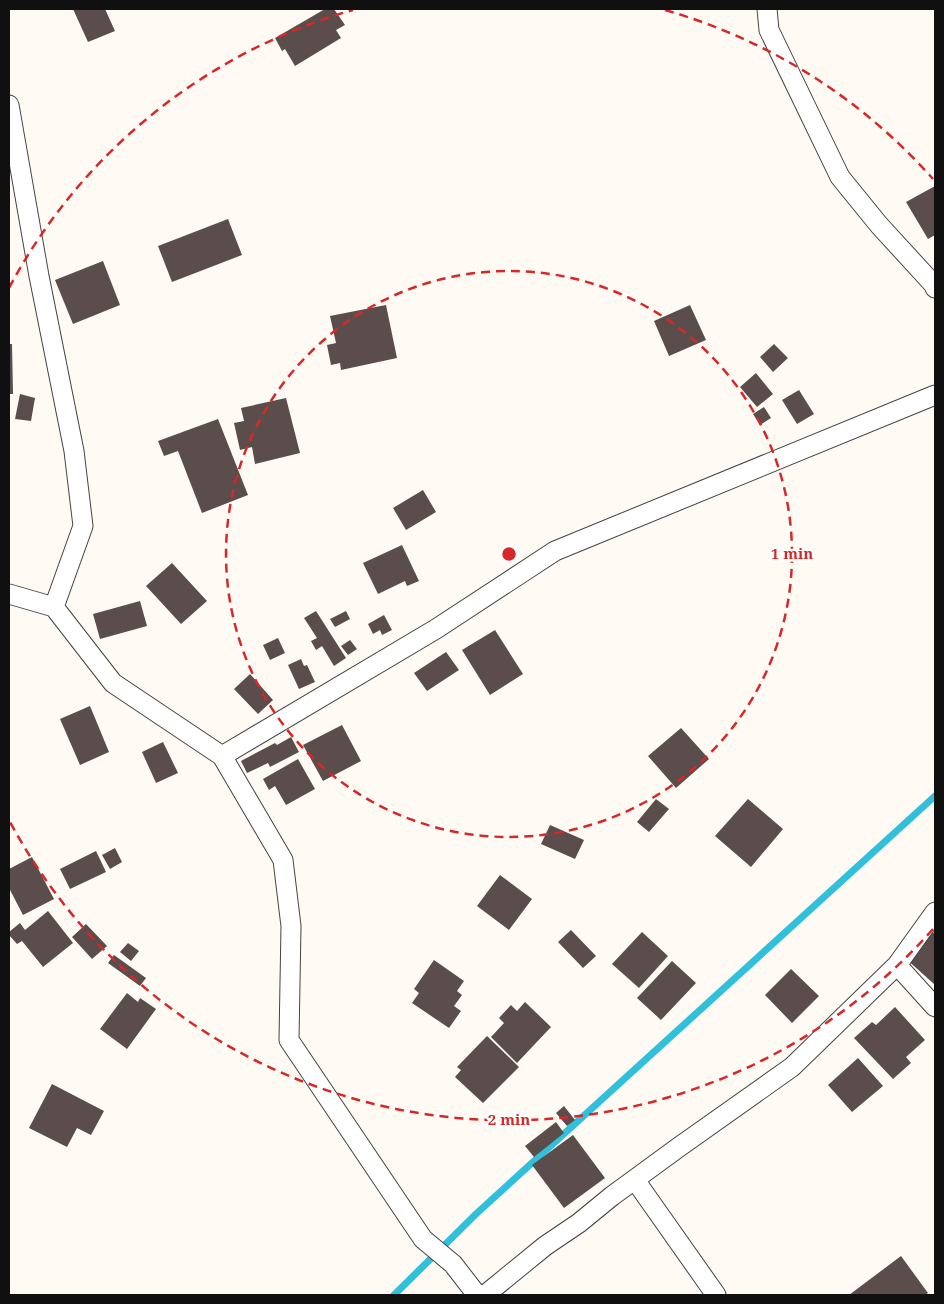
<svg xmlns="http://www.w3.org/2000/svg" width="944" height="1304" font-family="'Noto Serif',serif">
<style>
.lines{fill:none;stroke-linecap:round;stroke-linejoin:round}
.stream{stroke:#30c0dc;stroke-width:7}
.building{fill:#5a4d4b}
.street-casing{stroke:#434343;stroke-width:21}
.street{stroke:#fff;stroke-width:19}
.ring{fill:none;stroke:#d62828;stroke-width:2.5;stroke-dasharray:9 6}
.centre{fill:#d62828;stroke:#fff;stroke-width:2.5}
.ring-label{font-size:15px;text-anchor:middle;font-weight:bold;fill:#d62828;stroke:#fff;stroke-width:5;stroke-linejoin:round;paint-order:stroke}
</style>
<rect width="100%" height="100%" fill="#fffaf3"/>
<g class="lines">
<path class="stream" d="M394 1295 476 1214 935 796"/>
</g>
<path class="building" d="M73 9H105L115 31 88 42Z
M325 9H334L345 25 336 30 341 38 295 66 285 49 282 51 275 38Z
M935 186V235L928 239 906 202Z
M228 219 242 255 172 282 158 246Z
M103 261 120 305 73 324 55 280Z
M386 305 397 358 341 370 340 363 331 365 327 345 336 343 330 316Z
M690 305 706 340 669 356 654 321Z
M9 344H12L13 394H9Z
M774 344 788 358 773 372 760 357Z
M756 373 773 394 757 407 740 387Z
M799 390 814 414 797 424 782 400Z
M20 394 35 398 31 421 15 419Z
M286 398 300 453 255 464 252 447 240 450 234 423 244 421 241 408Z
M764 407 771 418 760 425 753 414Z
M218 419 248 495 202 513 178 451 164 456 158 441Z
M423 490 436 512 406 530 393 508Z
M402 545 419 581 407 586 405 581 378 594 363 563Z
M172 563 207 601 181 624 146 586Z
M140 601 147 626 100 639 93 614Z
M316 611 346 658 334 666 322 646 316 650 311 641 317 638 304 618Z
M346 611 350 619 335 627 330 619Z
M384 615 392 630 382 635 380 630 373 634 368 624Z
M495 630 523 674 490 695 462 650Z
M278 638 285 653 270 660 263 645Z
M350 640 357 649 348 655 341 646Z
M446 652 459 670 427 691 414 673Z
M301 659 304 666 307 665 315 682 299 689 288 665Z
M250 674 273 700 258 714 234 689Z
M90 706 109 752 80 765 60 719Z
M342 725 361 761 323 781 303 745Z
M681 728 709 759 676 788 648 756Z
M291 737 299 752 270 767 268 763 247 773 241 761 275 743 277 745Z
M163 742 178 773 156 783 142 752Z
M298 759 315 789 286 805 275 786 269 790 263 779Z
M656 799 669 809 649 832 637 822Z
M748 799 783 829 751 867 715 836Z
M550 825 584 840 575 859 541 844Z
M115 848 122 862 110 869 102 855Z
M96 851 106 872 70 889 60 869Z
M32 857 54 899 23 915 9 888V869Z
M500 875 532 899 509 930 477 906Z
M48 911 73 943 43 967 22 941 17 944 9 935V932L20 923 25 930Z
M86 924 107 946 92 959 72 937Z
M929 929 935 934V983L934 984 904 957Z
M571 930 596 956 583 968 558 942Z
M642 932 668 956 639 988 612 964Z
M128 943 139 951 131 961 120 952Z
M114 955 146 978 140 986 108 963Z
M434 960 464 981 457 991 462 995 454 1006 461 1011 449 1028 412 1003 419 993 414 989Z
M672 961 696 983 661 1020 637 998Z
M791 969 819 996 792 1023 765 995Z
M127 993 138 1002 140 998 156 1009 127 1049 100 1029Z
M525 1002 551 1027 517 1063 491 1037 504 1023 499 1018 511 1005 517 1011Z
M895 1007 925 1040 906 1057 911 1063 893 1079 854 1038 872 1022 876 1025Z
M487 1036 519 1067 483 1103 455 1077 461 1070 457 1067Z
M858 1058 883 1086 852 1112 828 1085Z
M52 1084 104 1111 91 1135 77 1128 67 1147 29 1128Z
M564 1106 575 1120 567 1126 556 1113Z
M556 1122 564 1133 534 1157 525 1146Z
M573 1135 605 1178 564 1208 532 1165Z
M901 1256 928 1293 925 1295H849Z"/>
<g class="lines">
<g class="street-casing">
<path id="street" d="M767 9 769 30 840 177 879 225 934 285 935 288
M9 105 39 276 74 451 83 526 54 607 113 683 222 756 283 860 291 926 289 1040 423 1239 453 1264 477 1295
M9 594 54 607
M222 756 436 629 555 551 935 395
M897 965 935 1007
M635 1180 716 1295
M485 1295 545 1246 579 1223 612 1196 679 1147 792 1067 897 965 935 912"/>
</g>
<use href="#street" class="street"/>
</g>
<g class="ring">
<circle cx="509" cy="554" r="283"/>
<path d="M933 929A566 566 0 0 1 9 820M9 288A566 566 0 0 1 353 10M665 10A566 566 0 0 1 933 179"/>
</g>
<circle cx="509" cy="554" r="8" class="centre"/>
<g class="ring-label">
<text x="792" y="559">1 min</text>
<text x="509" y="1125">2 min</text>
</g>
<rect width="944" height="1304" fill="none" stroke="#101010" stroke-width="20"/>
</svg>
